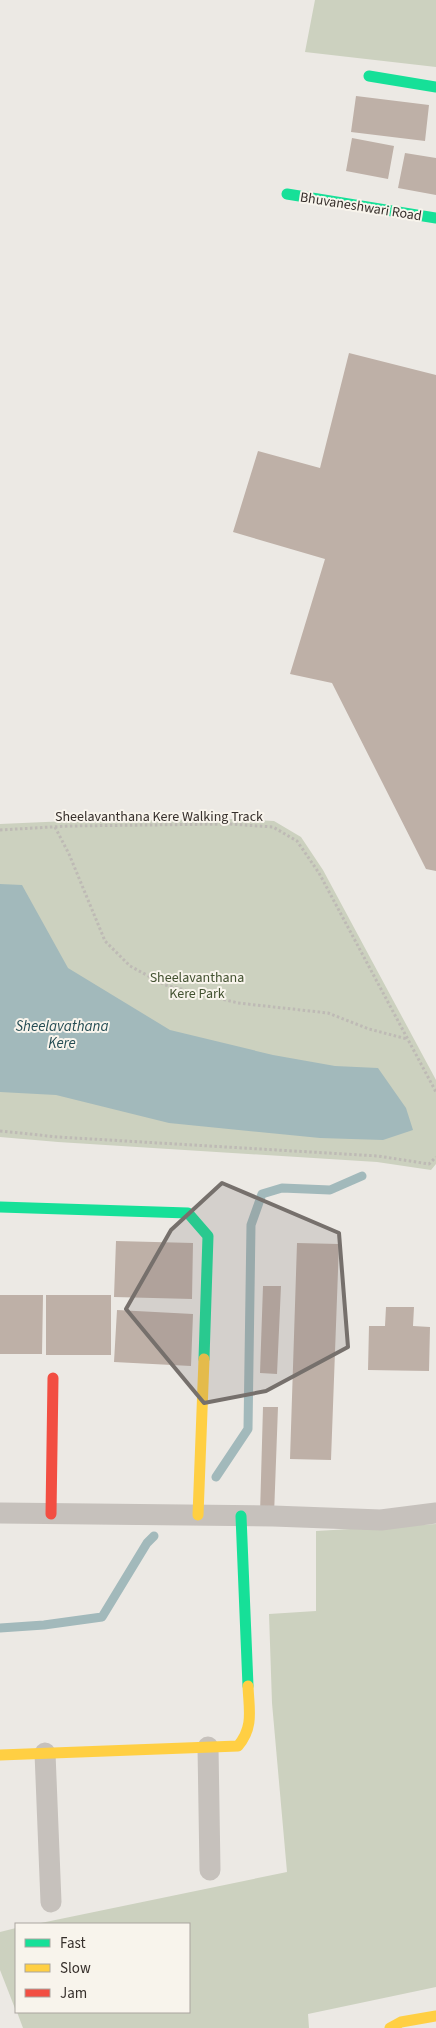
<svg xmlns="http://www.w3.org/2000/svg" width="436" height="2028" font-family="'Source Sans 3',sans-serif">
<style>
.green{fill:#ccd1bf}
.water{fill:#a2b9bb}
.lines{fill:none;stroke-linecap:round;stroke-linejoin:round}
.stream{stroke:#a2b9bb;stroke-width:9}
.building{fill:#beb0a7}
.path{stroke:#bebab5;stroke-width:3;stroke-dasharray:2.5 2.5;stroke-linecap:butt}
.street{stroke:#c6c1bc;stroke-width:21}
.fast{stroke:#16e098;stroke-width:11}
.slow{stroke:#ffcf43;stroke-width:11}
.jam{stroke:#f24e42;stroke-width:11}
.marked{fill:#76706c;fill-opacity:0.2;stroke:#76706c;stroke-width:4;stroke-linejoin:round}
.labels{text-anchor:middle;stroke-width:4;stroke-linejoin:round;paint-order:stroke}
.street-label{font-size:14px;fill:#362f2b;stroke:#f8f4ec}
.park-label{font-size:14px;fill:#435231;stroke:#f8f4ec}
.water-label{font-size:15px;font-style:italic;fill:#244c53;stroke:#f8f4ec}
</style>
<rect width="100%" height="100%" fill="#ece9e4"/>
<path class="green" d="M315 0H436V67L305 52Z
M231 819 274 821 301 837 323 870 436 1080V1164L431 1170 377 1162 58 1142 0 1137V824L68 821Z
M436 1524V1987L308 2014 309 2028H23L17 2012H189V1924H36L287 1872 272 1703 269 1614 316 1611V1531Z
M16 1928V2011L0 1970V1932Z"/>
<path class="water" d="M0 884 22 885 68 968 170 1030 273 1055 335 1066 378 1068 406 1108 413 1130 383 1140 320 1138 169 1123 56 1095 0 1092Z"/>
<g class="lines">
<path class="stream" d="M216 1477 248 1429 251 1225 262 1194 282 1188 330 1190 362 1176
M0 1628 44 1625 102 1617 147 1543 154 1536"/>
</g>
<path class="building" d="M356 96 429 105 425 141 351 132Z
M352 138 394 146 388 179 346 171Z
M405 153 436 158V195L398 188Z
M349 353 436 375V871L426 869 332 683 290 674 325 559 233 532 258 451 320 468Z
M116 1241 193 1243 192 1299 114 1297Z
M297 1243 339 1244 331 1460 290 1459Z
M263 1286H281L277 1374 260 1373Z
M0 1295H43L42 1354H0Z
M46 1295H111V1355H46Z
M386 1307H414L413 1326 430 1327 429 1371 368 1370 369 1326H385Z
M117 1310 193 1314 191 1366 114 1362Z
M263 1407H278L274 1515 260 1514Z"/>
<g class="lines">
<path class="path" d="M55 827 69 854 105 941 130 966 165 985 238 1003 328 1013 369 1029 407 1039
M0 830 68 826 230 824 273 827 297 841 319 873 436 1092
M0 1131 58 1137 378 1156 429 1164 436 1157"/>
<path class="street" d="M0 1513 273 1516 381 1520 436 1513
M208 1747 210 1870
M45 1753 51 1902"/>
<path class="fast" d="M369 76 436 87
M287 194 436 218
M0 1207 188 1213 208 1236 204 1359
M241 1516 248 1686"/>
<path class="slow" d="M198 1515 204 1359
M0 1755 238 1746C254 1727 249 1710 248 1686
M390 2028 401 2022 436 2016"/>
<path class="jam" d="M51 1514 53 1378"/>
</g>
<path class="marked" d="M222 1183 339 1233 348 1347 266 1391 204 1403 126 1309 171 1230Z"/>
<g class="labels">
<g class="street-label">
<text transform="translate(361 206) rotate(9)" y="5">Bhuvaneshwari Road</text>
<text x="159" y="821">Sheelavanthana Kere Walking Track</text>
</g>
<g class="park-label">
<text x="197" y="982">Sheelavanthana<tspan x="197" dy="16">Kere Park</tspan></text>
</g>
<g class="water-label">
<text x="62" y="1031">Sheelavathana<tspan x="62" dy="17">Kere</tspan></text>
</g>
</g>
<rect x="15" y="1923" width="175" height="90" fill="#f8f4ec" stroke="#aaa59f"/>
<rect x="25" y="1939" width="25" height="8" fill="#16e098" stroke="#aaa59f"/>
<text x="60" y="1948" font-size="15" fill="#362f2b">Fast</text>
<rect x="25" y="1964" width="25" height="8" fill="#ffcf43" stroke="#aaa59f"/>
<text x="60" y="1973" font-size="15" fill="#362f2b">Slow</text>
<rect x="25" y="1989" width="25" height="8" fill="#f24e42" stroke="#aaa59f"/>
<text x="60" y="1998" font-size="15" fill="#362f2b">Jam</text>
</svg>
